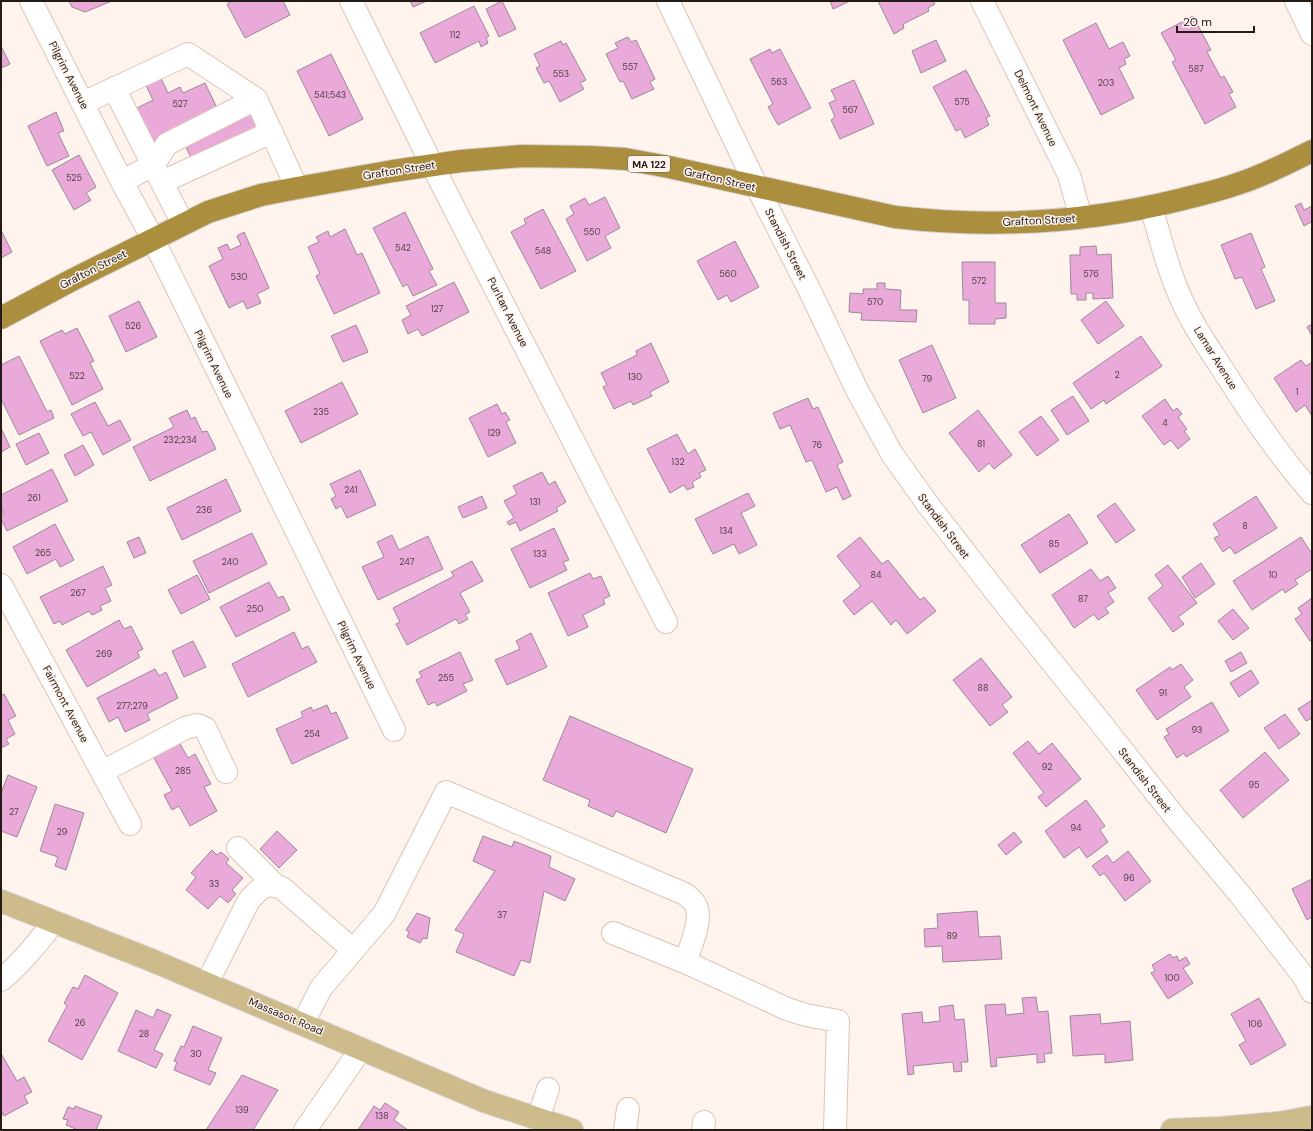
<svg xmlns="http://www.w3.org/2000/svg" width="1313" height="1131" font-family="'DM Sans',sans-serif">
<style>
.building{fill:#e9aad9;stroke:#9e8898}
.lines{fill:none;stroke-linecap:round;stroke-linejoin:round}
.minor-casing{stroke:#ddc4b5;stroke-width:24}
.major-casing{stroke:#d3d1d0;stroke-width:24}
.highway-casing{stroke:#d3d1d0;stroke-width:24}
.minor{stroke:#fff;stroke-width:22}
.major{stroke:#cdbb8b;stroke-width:22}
.highway{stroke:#ab8e3e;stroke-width:22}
.labels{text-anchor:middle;stroke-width:3;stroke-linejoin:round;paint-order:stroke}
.number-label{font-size:9px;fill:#553f46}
.shield{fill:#fef3ed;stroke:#655c56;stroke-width:1}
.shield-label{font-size:10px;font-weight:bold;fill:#241b15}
.street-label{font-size:11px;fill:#241b15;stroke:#fef3ed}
</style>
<rect width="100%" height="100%" fill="#fef3ed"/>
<path class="building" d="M69 1H112L85 12 72 7Z
M232 1H283L290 15 245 38 227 4Z
M410 1H427L413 7Z
M502 1 516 29 499 37 486 9Z
M830 1H850L833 9Z
M878 1H933L935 4 928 8 929 11 903 24 904 28 894 34Z
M474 6 489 36 486 38 488 43 481 47 479 41 435 63 420 33Z
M1193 16 1211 50 1207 52 1221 78 1224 76 1233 92 1229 94 1236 107 1205 124 1172 62 1176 60 1161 33Z
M1096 23 1109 49 1123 42 1130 56 1124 59 1126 64 1119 68 1134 98 1101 115 1063 40Z
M628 37 631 42 636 40 655 79 650 82 654 89 632 99 623 81 620 82 606 54 618 48 615 43Z
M936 40 946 61 921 73 912 51Z
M561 41 563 45 566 43 586 80 580 83 584 89 560 102 549 81 544 83 536 68 540 66 534 54Z
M1 46 10 64 1 68Z
M770 49 772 53 780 49 811 108 778 125 768 107 773 104 750 59Z
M331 54 363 119 329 136 297 71Z
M966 70 990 116 986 118 989 125 965 138 961 129 956 131 933 87Z
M158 72 168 93 180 87 183 93 205 83 219 112 154 143 137 108 153 100 143 79Z
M854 80 874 124 840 139 831 120 835 117 829 103 836 100 831 90Z
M249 108 261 133 194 164 183 141Z
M56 112 64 131 58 133 69 156 47 166 28 126Z
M79 155 96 187 86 193 91 200 74 210 52 170Z
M605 197 620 228 605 236 611 248 587 261 566 219 574 214 570 206 585 198 589 205Z
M1301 203 1304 210 1312 206V223L1311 222 1304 226 1295 206Z
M543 209 576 271 541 289 511 232 526 224 524 219Z
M405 212 433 269 429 271 437 285 413 296 407 284 403 287 373 228Z
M345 229 357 255 362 253 380 293 334 314 316 276 320 274 308 247 319 242 316 237 328 231 330 237Z
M1 230 12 252 1 258Z
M244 232 269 288 257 294 261 303 247 309 243 301 229 308 209 266 223 259 218 248 227 244 230 250 241 245 237 236Z
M1251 233 1265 267 1261 269 1275 301 1256 309 1242 277 1235 279 1221 245Z
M735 241 759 287 731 302 727 295 718 300 697 261Z
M1096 246 1097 255 1111 254 1113 298 1093 299V293H1086V300H1077V294H1071L1070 255H1080V247Z
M962 262H995V303H1006V318L995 319V324H969V300H963Z
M454 282 469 312 422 336 418 329 408 334 402 320 411 315 406 306Z
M877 283H885V289L901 290 900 310H917L916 322 861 320 862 313 849 312 850 293 863 294V289H877Z
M139 301 157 337 126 352 109 316Z
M1106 301 1124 326 1098 344 1081 320Z
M1312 324V336L1307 327Z
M356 325 368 352 343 362 331 336Z
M77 328 94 361 90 363 103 389 72 405 40 341 62 330 65 334Z
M1141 336 1162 366 1106 404 1104 400 1091 409 1073 383Z
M651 343 669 382 650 392 652 396 633 405 631 401 614 409 603 387 607 385 601 373 637 355 636 351Z
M932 345 956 398 923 413 899 360Z
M19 356 47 412 51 410 54 418 19 435 1 399V365Z
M1301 360 1306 366 1312 362V416L1305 405 1296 412 1274 378Z
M342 382 358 414 301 443 285 411Z
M1073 396 1089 421 1067 435 1051 410Z
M808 398 813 409 818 407 843 462 837 465 851 496 843 500 837 487 826 492 812 460 806 462 790 425 780 429 773 413Z
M1165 399 1173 411 1177 408 1182 414 1178 417 1187 429 1184 431 1190 439 1178 449 1171 440 1164 445 1142 416Z
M95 402 108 426 120 420 131 440 103 455 91 432 83 436 71 414Z
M497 404 502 414 505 412 510 420 506 422 516 443 488 457 469 418Z
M187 410 191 419 195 417 202 432 207 431 216 449 150 481 133 447 174 427 169 418Z
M978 410 1012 455 994 469 989 463 979 472 949 433Z
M1041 416 1059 440 1037 456 1019 432Z
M1 428 10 447 1 452Z
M39 433 49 453 26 465 16 444Z
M677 434 688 454 695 449 706 470 699 473 701 477 692 482 694 487 687 490 684 485 670 493 647 449Z
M83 445 94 465 75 476 64 455Z
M52 469 68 501 7 531 1 519V514L4 513 1 507V495Z
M360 470 376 505 347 518 341 506 336 509 331 499 336 496 330 484Z
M542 472 549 485 555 481 566 502 556 508 558 511 520 531 516 522 509 525 507 522 514 518 504 501 517 494 513 486Z
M226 479 241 511 182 540 167 508Z
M748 493 755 506 741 513 757 545 739 554 734 544 713 554 695 519Z
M482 496 487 508 463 518 458 507Z
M1256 496 1277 528 1235 554 1230 547 1223 552 1214 538 1220 535 1213 524Z
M1115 503 1135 530 1116 543 1097 516Z
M1069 514 1088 543 1040 573 1021 545Z
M55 524 74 560 60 567 56 559 27 574 13 547Z
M554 528 569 560 563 562 567 570 530 588 511 549Z
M252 533 267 564 209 593 193 561Z
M392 535 399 550 428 536 443 569 378 600 362 567 384 557 377 542Z
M139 537 146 553 134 558 127 542Z
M860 537 882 564 888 560 920 600 924 597 936 611 907 634 896 620 891 625 872 601 854 615 843 601 861 586 837 556Z
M1301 537 1312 554V569L1295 580 1298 584 1285 593 1283 589 1252 610 1233 581Z
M472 561 483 581 460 593 470 612 465 615 468 619 459 624 456 619 407 645 396 624 400 622 393 608 454 576 451 572Z
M1201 563 1215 584 1195 598 1182 577Z
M1168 565 1197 603 1178 617 1184 624 1173 632 1148 598 1163 586 1155 575Z
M103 566 112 585 105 588 111 601 100 606 102 610 92 615 89 611 62 625 60 621 54 624 40 597Z
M1091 569 1100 581 1108 576 1116 588 1108 593 1114 602 1105 608 1109 613 1098 620 1094 614 1074 628 1052 595Z
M590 573 593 579 601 576 610 596 603 599 605 604 583 615 588 627 568 636 548 593Z
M197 575 210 599 181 614 168 590Z
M269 582 278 598 283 596 290 610 236 637 220 607Z
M1312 598V640L1310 641 1295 619 1302 614 1298 608Z
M1233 609 1249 628 1233 640 1218 621Z
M119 620 124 629 131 626 143 649 137 652 140 657 87 687 66 650Z
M294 632 302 649 308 646 317 662 248 697 232 664Z
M531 633 547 667 507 685 495 660 520 649 516 641Z
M193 641 206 667 184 677 172 651Z
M460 652 473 680 463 684 467 691 437 706 435 702 428 705 416 680 422 677 419 672Z
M1241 652 1247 663 1231 672 1225 661Z
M981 658 1012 697 1002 705 1008 712 990 726 953 680Z
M1181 664 1193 680 1184 687 1191 697 1157 720 1136 690 1170 667 1172 670Z
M155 669 159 676 166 672 178 698 147 714 150 720 125 732 118 717 109 722 97 698Z
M1251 670 1259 683 1239 697 1230 683Z
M4 694 16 716 8 720 15 734 6 739 9 744 1 748V695Z
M1312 700V718L1306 721 1298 709Z
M1212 702 1229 731 1186 757 1184 753 1177 758 1164 737 1169 734 1166 729Z
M327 705 331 714 336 712 348 738 292 764 276 729 303 717 301 712 311 707 313 711Z
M1285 714 1300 734 1279 749 1264 728Z
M570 716 693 769 666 833 616 811 613 817 588 806 590 800 543 780Z
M1028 741 1039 754 1052 743 1081 779 1046 807 1038 797 1044 793 1013 753Z
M179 742 188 758 195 754 211 784 204 787 217 811 190 826 179 806 172 810 164 795 172 791 153 756Z
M1265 752 1289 780 1243 818 1220 790Z
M8 775 37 787 17 837 1 831V793Z
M1086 800 1105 826 1100 830 1108 842 1087 858 1079 847 1064 858 1045 831Z
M55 804 84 813 66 870 55 866 58 857 40 851Z
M277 831 297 850 279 868 260 849Z
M1014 832 1022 842 1006 855 998 845Z
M483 836 512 847 514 841 551 856 549 867 575 879 565 901 544 891 530 963 521 960 514 976 456 952 464 934 455 930 495 871 473 861Z
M212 850 217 855 221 852 229 859 226 863 243 878 232 890 236 894 228 903 220 896 208 909 186 890 196 877 191 873Z
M1128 851 1151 881 1125 901 1104 873 1100 876 1092 866 1107 855 1113 863Z
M1312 879V917L1307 920 1292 889Z
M977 911 979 937 1000 936 1002 959 943 962 942 946 925 947 924 929 938 928 937 914Z
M417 913 430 918 427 939 423 938 420 943 407 937 409 932 406 930Z
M1170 954 1173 958 1177 956 1179 961 1186 957 1190 964 1183 968 1193 983 1168 999 1151 973 1155 971 1152 965Z
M85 975 118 993 82 1060 48 1041 67 1006 64 1003 73 987 78 989Z
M1036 997 1038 1012 1048 1011 1052 1053 1044 1054 1045 1062 1037 1063V1054L996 1058 997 1066 991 1067 985 1005 1005 1004 1006 1015 1024 1013 1022 998Z
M1259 998 1286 1045 1251 1065 1239 1045 1246 1041 1231 1014Z
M953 1005 955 1020 964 1019 968 1062H961L962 1071 954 1072 953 1062 913 1066 914 1074 908 1075 902 1014 922 1012 923 1023 940 1021 939 1007Z
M157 1009 171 1015 154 1050 163 1054 156 1068 118 1051 136 1010 153 1018Z
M1100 1014 1101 1024 1130 1021 1133 1060 1105 1063V1054L1073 1056 1070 1016Z
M193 1026 222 1038 208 1070 216 1073 210 1085 174 1070 177 1062 174 1061 181 1046 184 1047Z
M2 1055 17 1081 24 1077 32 1092 24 1096 28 1103 4 1116 1 1111V1056Z
M242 1075 278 1090 253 1130H206Z
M385 1103 399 1112 394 1120 408 1130H358L374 1106 380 1110Z
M75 1106 102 1116 96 1130H78L66 1125 68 1120 63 1119 68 1107 74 1109Z"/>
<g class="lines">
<g class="minor-casing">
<path id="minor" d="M31 1 122 182 153 239 394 730
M351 1 432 165 666 622
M668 1 757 187 809 289 857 390 892 454 929 506 1006 605 1100 722 1175 817 1242 897 1304 977 1312 992
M982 1 1069 175 1081 218
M1296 1 1312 34
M114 88 183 224
M83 103 188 54 256 99 297 188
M122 182 154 164 167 144 256 99
M162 182 272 132
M1151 207C1161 240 1169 274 1184 305 1194 327 1208 347 1221 367 1250 412 1277 453 1312 493
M1 585 130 824
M102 772 185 728 197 725 205 728 226 772
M238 848 274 884
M613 933 685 962 787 1009 806 1015 838 1021 835 1130
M1 980C22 963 38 942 54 922
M207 983 248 902C258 889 266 881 282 888L353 950
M303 1023 321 988 384 914 446 792 685 894C690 898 696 903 697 909 701 924 690 948 685 962
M538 1119 548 1089
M305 1130 361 1049
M625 1130 628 1109
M703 1130 704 1122"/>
</g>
<g class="major-casing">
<path id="major" d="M1 901 151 960 484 1101 572 1130
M1172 1130 1221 1128 1279 1123 1312 1117"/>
</g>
<g class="highway-casing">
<path id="highway" d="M1 318 72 280 208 212 261 195 297 188 393 171 461 161 522 156 590 157 625 159 669 167 895 217C990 228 1086 223 1179 200 1198 195 1218 191 1237 184 1263 176 1288 163 1312 151"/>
</g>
<use href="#minor" class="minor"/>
<use href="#major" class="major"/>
<use href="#highway" class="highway"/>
</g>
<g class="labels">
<g class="number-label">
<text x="455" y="38">112</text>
<text x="630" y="70">557</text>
<text x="1196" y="72">587</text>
<text x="561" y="77">553</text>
<text x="779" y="85">563</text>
<text x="1106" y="86">203</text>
<text x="330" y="98">541;543</text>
<text x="962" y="105">575</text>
<text x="180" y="107">527</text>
<text x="850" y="113">567</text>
<text x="74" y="181">525</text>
<text x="592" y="235">550</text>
<text x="403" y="251">542</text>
<text x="543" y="254">548</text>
<text x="728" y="277">560</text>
<text x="1091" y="277">576</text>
<text x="239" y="280">530</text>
<text x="979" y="284">572</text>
<text x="875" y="305">570</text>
<text x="437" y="312">127</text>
<text x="133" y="329">526</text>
<text x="1117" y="378">2</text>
<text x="77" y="379">522</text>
<text x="635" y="380">130</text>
<text x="927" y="382">79</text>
<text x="1297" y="395">1</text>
<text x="321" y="415">235</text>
<text x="1165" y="426">4</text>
<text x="494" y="436">129</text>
<text x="180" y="443">232;234</text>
<text x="981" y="447">81</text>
<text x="817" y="448">76</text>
<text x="678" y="465">132</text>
<text x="351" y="493">241</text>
<text x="34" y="501">261</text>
<text x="535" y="505">131</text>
<text x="204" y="513">236</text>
<text x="1245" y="529">8</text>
<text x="726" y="534">134</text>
<text x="1054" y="547">85</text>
<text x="43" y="556">265</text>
<text x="540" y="557">133</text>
<text x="230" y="565">240</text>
<text x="407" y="565">247</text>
<text x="876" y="578">84</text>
<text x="1273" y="578">10</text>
<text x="78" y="596">267</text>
<text x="1083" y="602">87</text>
<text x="255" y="612">250</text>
<text x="104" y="657">269</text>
<text x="446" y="681">255</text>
<text x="983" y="691">88</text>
<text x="1163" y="696">91</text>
<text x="132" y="709">277;279</text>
<text x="1197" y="733">93</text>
<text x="312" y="737">254</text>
<text x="1047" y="770">92</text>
<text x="183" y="774">285</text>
<text x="1254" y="788">95</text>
<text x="14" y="815">27</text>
<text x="1076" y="831">94</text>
<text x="62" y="835">29</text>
<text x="1129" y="881">96</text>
<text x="214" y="887">33</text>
<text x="502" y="918">37</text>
<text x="952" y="939">89</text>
<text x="1172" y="981">100</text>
<text x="80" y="1026">26</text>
<text x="1255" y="1027">106</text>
<text x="144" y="1037">28</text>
<text x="196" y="1057">30</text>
<text x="242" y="1113">139</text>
<text x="382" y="1119">138</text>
</g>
<rect class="shield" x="628" y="156" width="42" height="16" rx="3"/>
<g class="shield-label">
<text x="649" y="168">MA 122</text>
</g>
<g class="street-label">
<text transform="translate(69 75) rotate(63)" y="4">Pilgrim Avenue</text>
<text transform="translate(1036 108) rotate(64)" y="4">Delmont Avenue</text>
<text transform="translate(399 170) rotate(-9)" y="4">Grafton Street</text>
<text transform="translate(720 179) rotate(13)" y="4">Grafton Street</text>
<text transform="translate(1039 220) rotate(-3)" y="4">Grafton Street</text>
<text transform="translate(786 244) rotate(63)" y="4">Standish Street</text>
<text transform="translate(93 269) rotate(-27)" y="4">Grafton Street</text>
<text transform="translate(508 312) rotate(63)" y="4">Puritan Avenue</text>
<text transform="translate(1216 358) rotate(58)" y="4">Lamar Avenue</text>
<text transform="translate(214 364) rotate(64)" y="4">Pilgrim Avenue</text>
<text transform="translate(944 526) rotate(53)" y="4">Standish Street</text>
<text transform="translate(357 655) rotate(64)" y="4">Pilgrim Avenue</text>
<text transform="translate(66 704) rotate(62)" y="4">Fairmont Avenue</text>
<text transform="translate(1145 780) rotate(52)" y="4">Standish Street</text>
<text transform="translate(286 1016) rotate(23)" y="4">Massasoit Road</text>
</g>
</g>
<rect width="1313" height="1131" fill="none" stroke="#241b15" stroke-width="4"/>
<path d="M1177 26v6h77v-6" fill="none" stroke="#241b15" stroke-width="2"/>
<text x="1183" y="26" font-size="12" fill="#241b15" stroke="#fef3ed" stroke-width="3" paint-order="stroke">20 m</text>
</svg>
